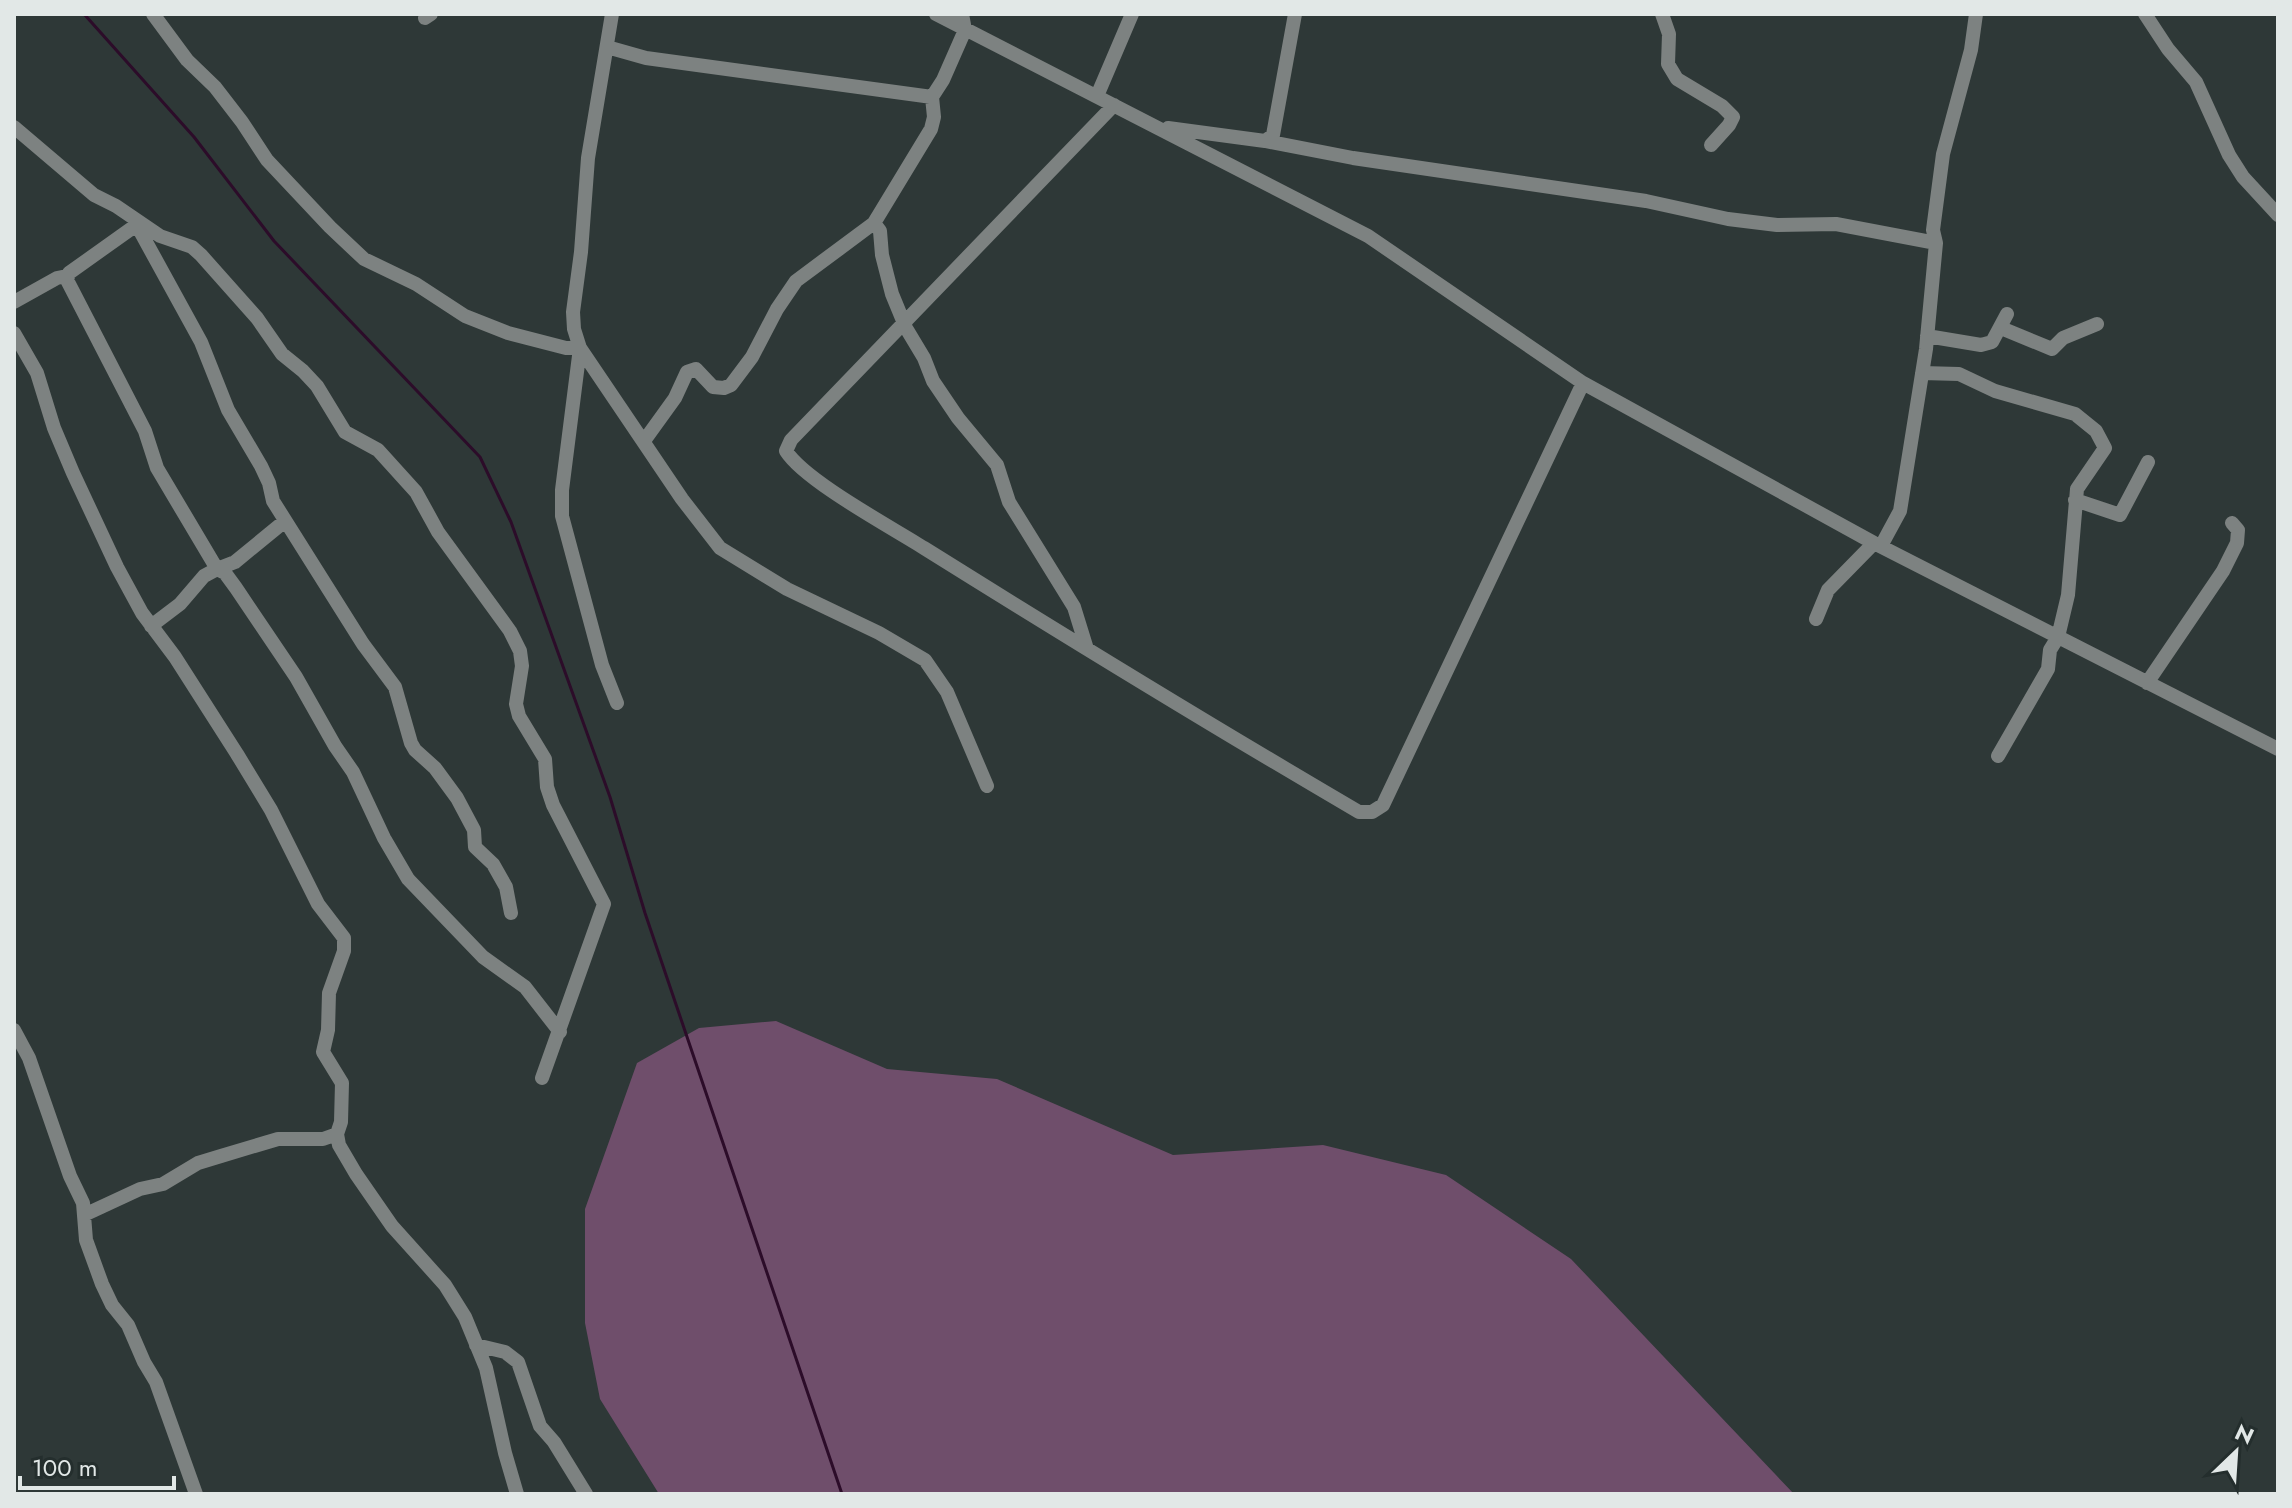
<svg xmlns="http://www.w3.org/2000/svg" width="2292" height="1508" font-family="Jost,sans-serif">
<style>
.green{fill:#6f4e6b}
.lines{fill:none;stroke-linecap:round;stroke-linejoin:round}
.stream{stroke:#2c0c29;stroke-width:3}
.minor{stroke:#7d8281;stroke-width:14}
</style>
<rect width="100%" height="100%" fill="#2e3837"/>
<path class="green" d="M776 1021 887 1069 997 1079 1173 1155 1323 1145 1446 1175 1571 1259 1794 1494H659L600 1399 585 1323V1209L637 1063 699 1028Z"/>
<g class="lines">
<path class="stream" d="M84 14 194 137 274 241 480 457 511 522 610 797 645 913 842 1494"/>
<path class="minor" d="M153 14 187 60 215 87 242 122 267 160 330 227 364 259 416 284 465 316 508 333 566 348H580L562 490V516L602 665 617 703
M612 14 588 158 581 252 573 312 574 329 580 348 682 499 720 548 787 589 879 633 925 660 947 692 987 786
M936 14 1368 236 1583 383 1874 543 2278 749
M1662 14 1669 34 1668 64 1677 79 1722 106 1733 117 1729 125 1711 145
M2145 14 2168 49 2196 82 2229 155 2243 177 2278 215
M425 18 431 14
M607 47 646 58 932 97 943 80 965 30 962 14
M1097 96 1132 14
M1114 105 791 440 786 451C805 481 891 527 924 548 1068 638 1212 726 1359 812H1372L1383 805 1583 383
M14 127 94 195 116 206 160 236 192 247 201 255 257 318 282 354 303 371 317 386 345 432 378 450 416 492 438 532 510 631 520 651 522 666 516 704 519 716 545 759 547 787 553 805 604 904 542 1078
M1168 128 1265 141 1273 135 1295 14
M1265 141 1353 158 1646 201 1728 219 1777 225 1836 224 1936 243
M134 220 201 342 228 410 261 466 269 483 273 501 363 644 395 687 411 743 415 750 435 768 457 798 474 830 475 847 493 864 506 887 511 913
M874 223 880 231 882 255 892 294 906 328 924 358 933 381 958 418 997 465 1009 502 1074 607 1087 649
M135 226 69 273 67 280 145 431 157 468 217 569 204 576 180 604 151 626
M14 302 57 278 67 276
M2001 328 2052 349 2063 338 2097 324
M14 333 37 373 54 428 73 473 117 567 142 613 175 657 237 754 271 810 318 904 344 938V951L329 993 328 1030 323 1052 342 1083 341 1122 337 1134 339 1145 356 1174 392 1226 445 1285 465 1317 486 1368 505 1453 517 1494
M1927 336 1981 345 1992 342 2007 314
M1922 373 1959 374 1995 391 2075 414 2096 431 2105 448 2077 489 2068 595 2058 637 2050 650 2048 669 1998 756
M644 441 675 398 687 372 696 369 713 387 724 388 731 385 752 357 777 309 796 281 874 223 931 129 934 117 932 97
M2075 500 2120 515 2148 462
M1881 546 1900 511 1926 349 1936 243 1933 230 1943 154 1971 50 1976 14
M217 569 225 573 236 588 296 677 335 746 353 772 384 838 408 879 483 957 525 987 560 1032
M217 569 235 562 285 521
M1816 619 1828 590 1874 543
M2147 683 2223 571 2237 543 2238 530 2232 523
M14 1030 29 1058 70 1176 83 1203 86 1240 102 1284 112 1305 128 1325 144 1362 156 1382 196 1494
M84 1215 140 1189 163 1184 198 1163 221 1156 278 1139H323L337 1134
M476 1345 505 1352 518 1362 540 1426 554 1442 586 1494"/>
</g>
<rect width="2292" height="1508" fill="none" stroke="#e2e8e7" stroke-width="32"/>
<g transform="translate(2236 1452) rotate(25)" stroke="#242e2d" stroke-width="6" paint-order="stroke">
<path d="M0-6L14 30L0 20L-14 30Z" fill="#e2e8e7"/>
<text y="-12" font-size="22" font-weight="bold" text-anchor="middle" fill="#e2e8e7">N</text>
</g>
<path d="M20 1476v12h154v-12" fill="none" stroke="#e2e8e7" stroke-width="4"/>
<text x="32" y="1476" font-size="24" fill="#e2e8e7" stroke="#242e2d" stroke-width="6" paint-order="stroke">100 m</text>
</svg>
